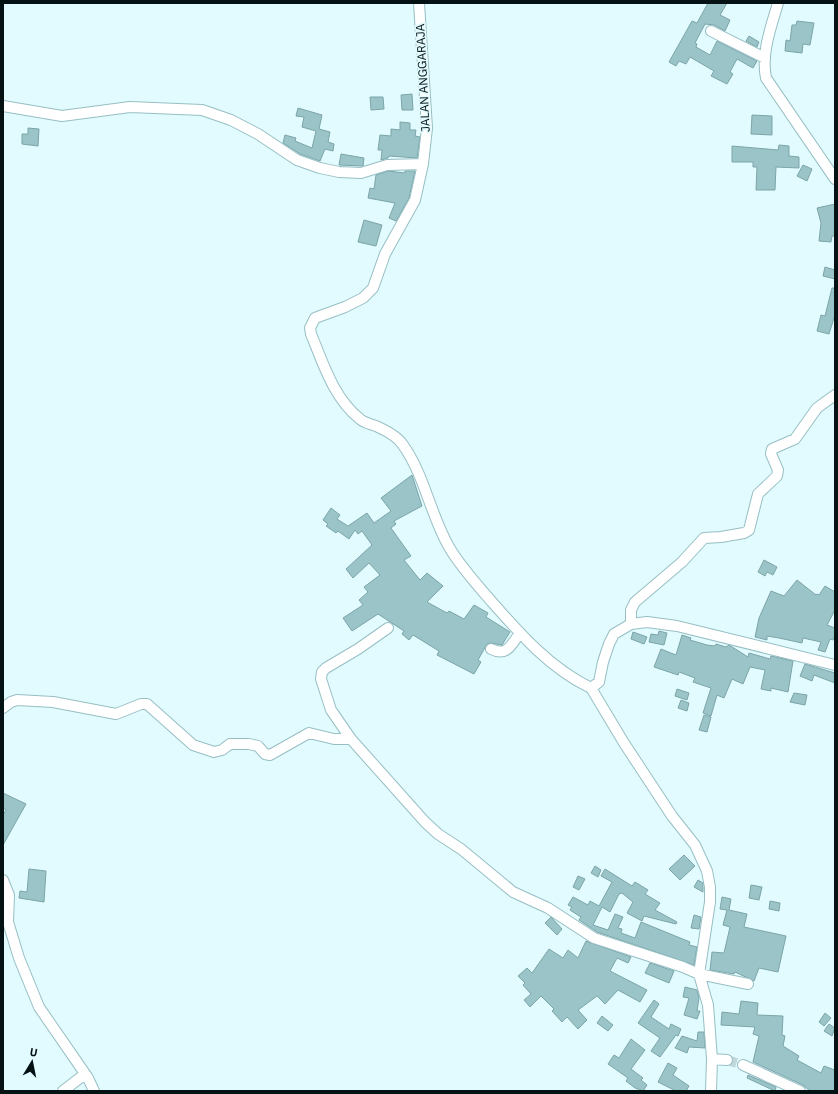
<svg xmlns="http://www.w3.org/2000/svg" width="838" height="1094" font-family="'IBM Plex Sans',sans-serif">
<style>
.building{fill:#9ac4c8;stroke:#7ca5a9}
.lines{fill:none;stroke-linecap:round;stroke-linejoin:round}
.street-tunnel{stroke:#c1d8db;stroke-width:10;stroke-dasharray:10 5;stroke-linecap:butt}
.street-casing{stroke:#96bfc4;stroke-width:12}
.street{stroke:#fff;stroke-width:10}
.labels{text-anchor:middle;stroke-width:3.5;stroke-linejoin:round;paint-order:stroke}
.street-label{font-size:12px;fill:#041214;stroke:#e2fbfe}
</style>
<rect width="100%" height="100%" fill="#e2fbfe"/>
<path class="building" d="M708 3H727L720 15 730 20 725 31 714 25 705 24 695 43 697 44 696 47 710 55 717 41 757 61 753 68 737 59 730 72 733 74 727 84 711 76 714 71 690 57 686 64 679 61 676 66 669 62 692 21 697 23Z
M797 21 814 23 810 45 803 44 802 53 785 51 786 40 790 41 792 25H796Z
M749 36 759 42 757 47 746 41Z
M412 94 413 110H402L401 95Z
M370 97H383L384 109 371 110Z
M298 108 322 115 319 129 330 132 328 142 334 144 333 151 325 149 320 161 300 154 283 143 285 135 296 138 295 141 312 148 316 131 302 127 304 117 296 116Z
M752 115 772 116V135L751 134Z
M400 122 410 123V130H416L415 136 420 137 417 158 389 156 388 158 381 160 382 150H378L380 135 391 136V129L400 130Z
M28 128 39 129 38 146 22 144V134H28Z
M779 145 789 146V156L799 157V168L776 167 775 190H756L757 167H753V162H732V146L778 150Z
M341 154 364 158 363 166 339 165Z
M803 165 812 169 807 181 797 176Z
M388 171 405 173V171H415L409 198 396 221 389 218 395 203 368 198 370 188 374 189 376 175Z
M835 204V236H832L831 242 819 241 821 223 817 208Z
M364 220 382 225 376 246 358 242Z
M825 267 835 270V279L823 276Z
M832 288H835V315L829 334 817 331 821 315 825 316Z
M412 475 422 506 394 521 396 524 391 528 411 556 404 560 420 580 427 573 443 586 427 602 447 613 449 611 464 619 474 605 488 613 486 617 510 632 502 645 490 643 487 644 478 660 481 662 474 674 437 655 439 651 413 635 409 640 402 634 404 631 378 614 352 631 343 618 363 605 359 600 368 592 364 587 380 575 369 563 353 578 346 569 372 545 362 531 358 534 355 530 349 539 338 531 336 533 326 526 328 524 323 520 331 508 340 515 337 519 348 526 367 513 374 523 391 511 381 498Z
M764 560 777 567 773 575 767 572 765 576 758 572Z
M797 580 816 595 817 594 819 595 825 586 835 592V610L827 625 835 628V635L833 640 830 639 825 652 818 650 821 642 803 638 802 643 779 638 767 636V640L755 637 759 618 771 591 784 596Z
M659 631 667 633 664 645 649 642 651 634 658 635Z
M633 632 647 637 644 644 631 639Z
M682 635 691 638 690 640 707 645 715 646 716 644 726 647 729 645 748 657 749 653 770 659 771 656 793 661 788 692 771 688V691L761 689 765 670 750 667 743 684 732 679 724 698 717 695 711 716 703 713 711 688 693 682 695 678 679 672 678 675 654 667 661 649 676 655Z
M805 664 835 673V683L814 675 812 681 800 676Z
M677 689 689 693 687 700 675 696Z
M794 693 807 695 805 705 790 702Z
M681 700 689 703 687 711 678 708Z
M704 715 711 717 707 732 699 730Z
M3 793 26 804 3 845V815L6 810 3 808Z
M684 855 695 866 680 880 669 869Z
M595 866 601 870 598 877 591 873Z
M29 869 46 871 44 902 19 898 20 891 27 892Z
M605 869 632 886 635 882 648 890 645 894 660 903 655 910 677 922 676 924 644 916 642 921 627 913 633 902 622 893 619 894 610 912 602 907 593 925 608 930 615 914 623 917 618 928 622 929 621 933 635 938 641 922 690 942 689 945 697 947 694 965 597 932 579 920 581 917 570 910 572 907 568 905 573 897 588 905 590 901 599 906 612 882 601 876Z
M578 876 585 879 579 890 573 887Z
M698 880 703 883V892L694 887Z
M751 885 762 887 759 900 749 898Z
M722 897 731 899 729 910 747 914 744 927 786 936 778 972 759 968 754 981 735 972 734 974 710 970 712 952 724 953 730 927 723 925 727 910 720 909Z
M770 901 780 903 779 911 769 909Z
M694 915 701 917 699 929 691 928Z
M551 917 562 929 557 935 545 923Z
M586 941 631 957 628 963 617 958 610 971 647 990 640 1002 618 990 605 1004 597 996 578 1010 587 1020 578 1029 567 1017 562 1022 552 1011 554 1009 541 996 530 1007 524 1000 531 994 523 985 525 983 518 976 527 968 532 973 549 949 563 958 568 950 578 958Z
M650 963 674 971 669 983 645 973Z
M685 987 697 990 699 998 697 1011H700L697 1019 684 1015 689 998 683 997Z
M654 1000 659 1004 651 1017 669 1029 671 1024 681 1029 678 1036 676 1035 660 1057 651 1051 660 1038 638 1023Z
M741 1001 758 1003 757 1015 783 1016 782 1035 785 1036 783 1046 799 1056 797 1060 821 1073 824 1066 835 1070V1091H810L803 1085 753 1062 759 1036 753 1034 755 1027 721 1025 722 1012 739 1014Z
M825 1013 831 1018 824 1026 819 1022Z
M602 1016 613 1025 608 1031 597 1023Z
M829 1024 835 1028 832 1036 824 1031Z
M698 1032H704L705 1048 689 1047 687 1053 675 1048 682 1036 697 1041Z
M631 1039 645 1050 631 1069 643 1078 641 1080 647 1085 643 1091 635 1088 626 1081 628 1078 608 1064 614 1055 619 1058Z
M668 1063 677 1068 673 1075 689 1086 686 1091H676L658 1082Z
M748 1075 776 1087 775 1091 747 1078Z"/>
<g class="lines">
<path class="street-tunnel" d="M727 1060 743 1065"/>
<g class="street-casing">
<path id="street" d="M419 3 427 128 423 164 415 200 385 254 373 288 363 298 345 307 315 318 310 328 311 334C323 363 334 399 360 419 364 423 371 424 376 426 385 430 398 437 403 445 425 476 430 514 449 547 460 566 477 585 492 602 521 635 551 669 591 688
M778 3C771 27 761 53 766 78L835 179
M711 31 765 58
M3 106 62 116 130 107 202 110 231 120 258 134 297 160 320 168 339 172 361 173 387 165 423 164
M631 624V610L635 602 682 562 704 538 721 537 744 533 749 530 758 494 777 476 778 470 771 454 772 449 795 439 817 408 835 395
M388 628 358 649 326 668 322 672 321 679 331 710 351 739 425 822 438 834 461 849 513 892 548 908 594 938 683 967 699 974 748 984
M491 649C507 657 511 645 520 633
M591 688 624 743 672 816 695 845 707 871 710 887V902L699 974 708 1005 712 1059 711 1091
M591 688 599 682 603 662 609 644 614 634 631 624 647 622 677 626 835 665
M3 708 11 702 17 700 53 702 116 714 141 704H147L193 745 214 752 222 750 230 744H249L258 746 265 754 270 755 309 733 334 739H351
M3 880 9 895 8 922 19 958 39 1007 88 1078 94 1091
M712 1059 727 1060
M743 1065 800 1091
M63 1091 85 1074"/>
</g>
<use href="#street" class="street"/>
</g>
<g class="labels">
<g class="street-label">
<text transform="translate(423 78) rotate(-93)" y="4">JALAN ANGGARAJA</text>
</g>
</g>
<rect width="838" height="1094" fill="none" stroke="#041214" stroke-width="8"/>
<g transform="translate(32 1062) rotate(10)" stroke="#e2fbfe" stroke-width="3" paint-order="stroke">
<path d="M0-3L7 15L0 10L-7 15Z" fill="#041214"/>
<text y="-6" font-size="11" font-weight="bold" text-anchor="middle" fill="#041214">U</text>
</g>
</svg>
